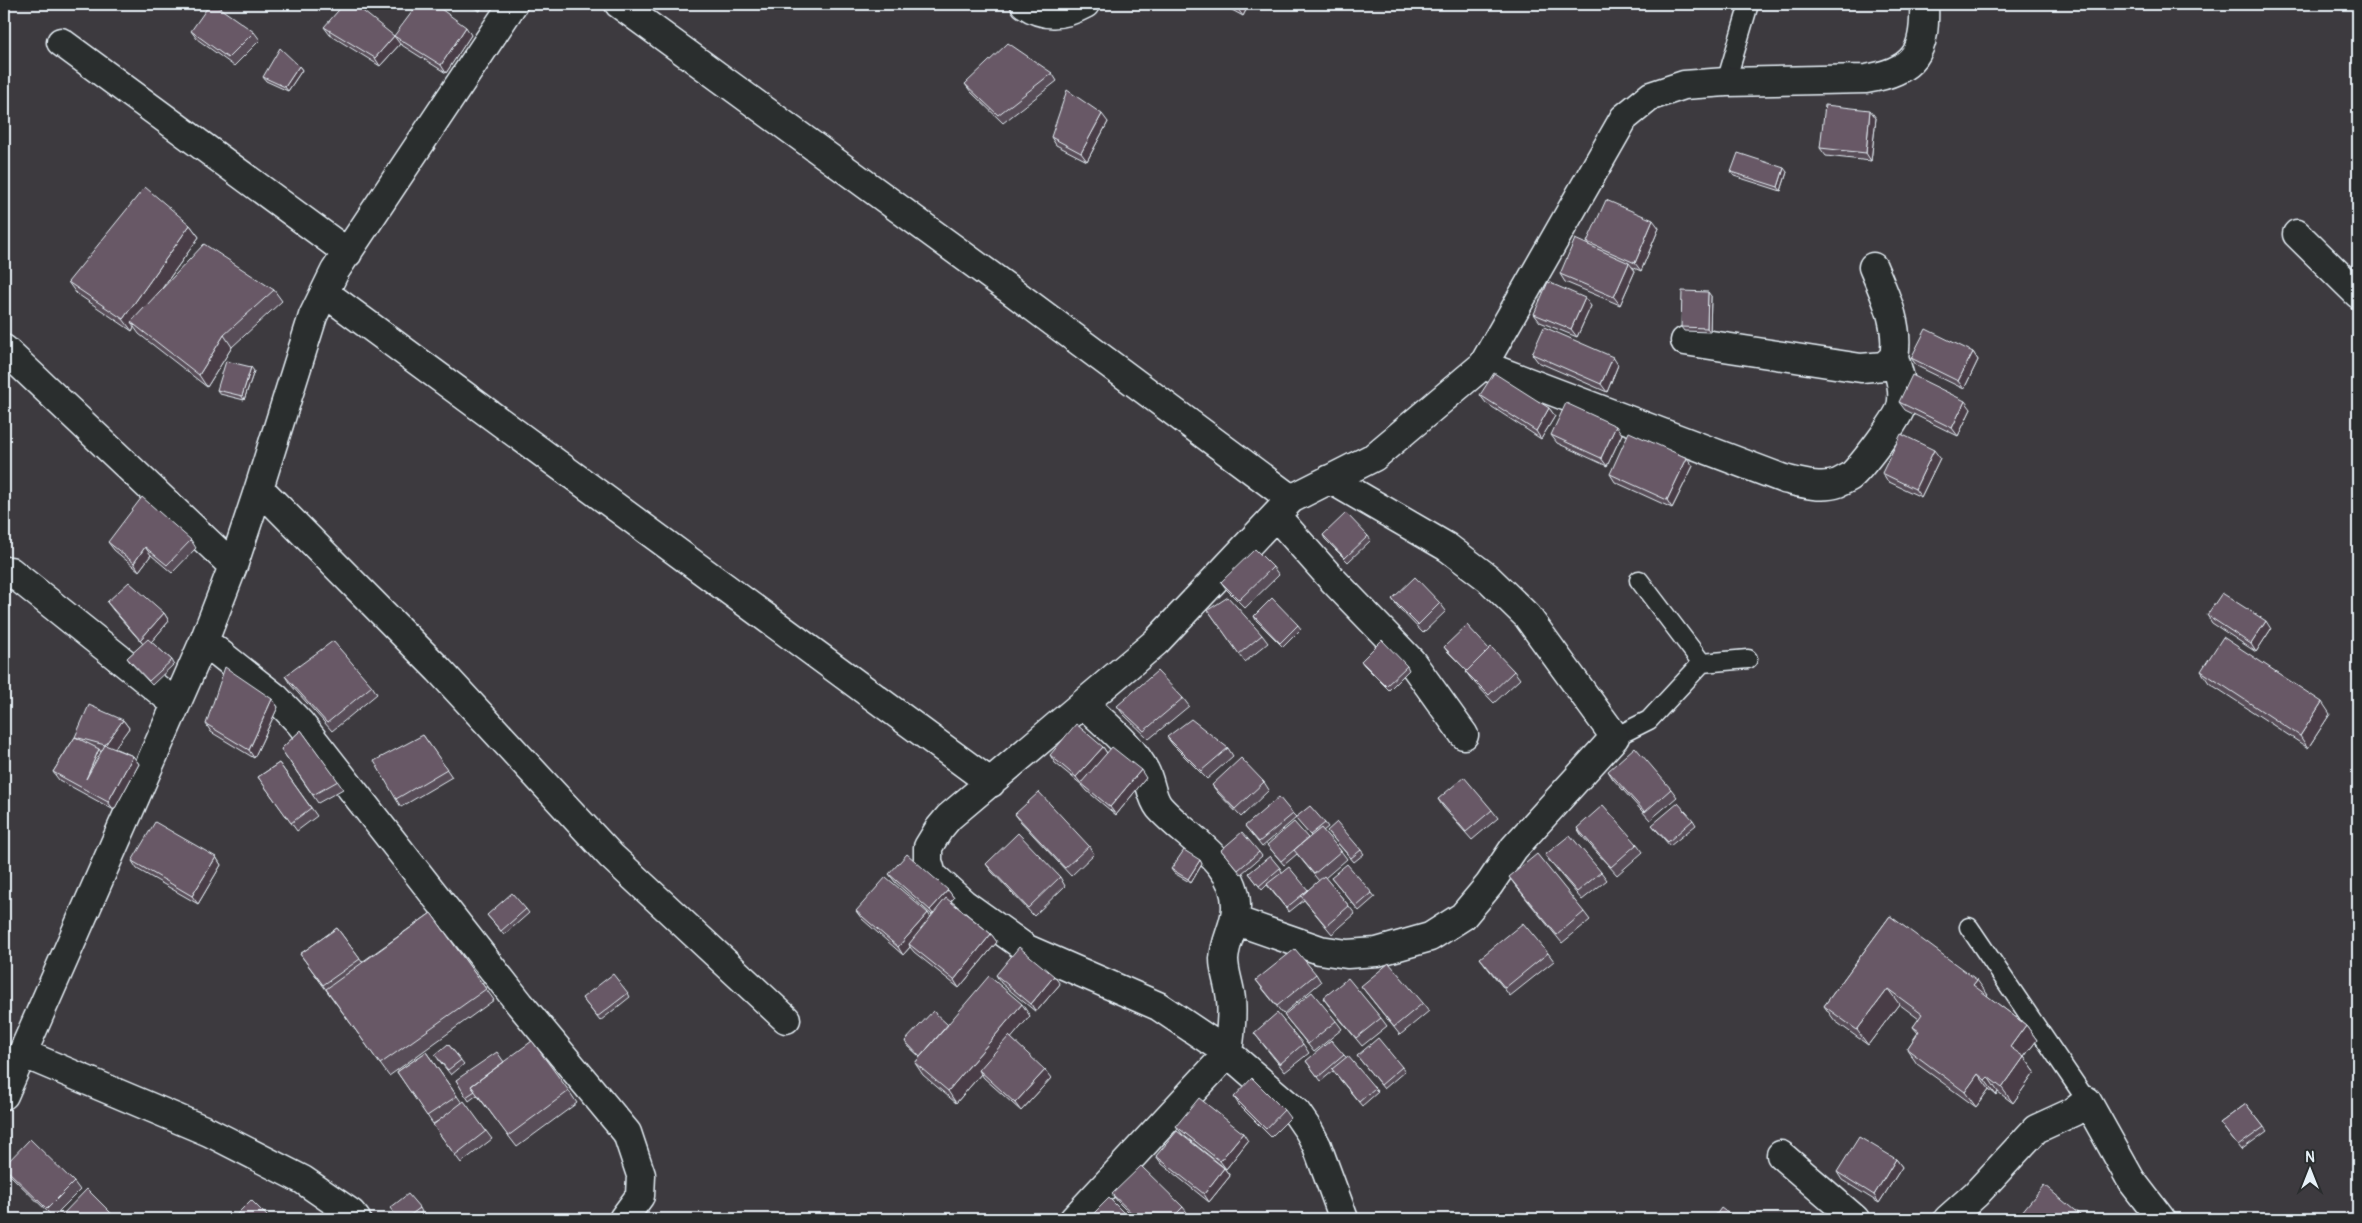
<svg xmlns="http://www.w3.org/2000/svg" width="2362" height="1223" font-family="Pangolin,sans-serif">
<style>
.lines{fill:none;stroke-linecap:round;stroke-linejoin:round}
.service-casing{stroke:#e8f1f8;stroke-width:21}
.minor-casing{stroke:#e8f1f8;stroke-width:31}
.service{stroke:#2a2d2e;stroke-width:18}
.minor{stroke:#2a2d2e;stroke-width:28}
.wall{fill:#594d58;stroke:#e8f1f8}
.shaded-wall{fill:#493e47;stroke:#e8f1f8}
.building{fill:#685966;stroke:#e8f1f8}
</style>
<rect width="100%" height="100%" fill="#3d3a3f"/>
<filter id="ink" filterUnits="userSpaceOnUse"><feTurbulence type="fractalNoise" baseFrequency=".02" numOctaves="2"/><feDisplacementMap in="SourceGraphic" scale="10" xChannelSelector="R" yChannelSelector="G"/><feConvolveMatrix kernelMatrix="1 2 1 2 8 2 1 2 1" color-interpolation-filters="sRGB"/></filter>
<g filter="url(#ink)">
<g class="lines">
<g class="service-casing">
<path id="service" d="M1726 82 1749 4
M1639 580 1702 663
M1615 737 1649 720 1702 663 1748 659
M1969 927 2087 1101"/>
</g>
<g class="minor-casing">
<path id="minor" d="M619 4 1013 292 1291 499
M1025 4C1045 18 1065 15 1085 4
M61 42 348 253
M2297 234 2358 294
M325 293 991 783
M1685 341 1861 368 1884 366 1894 357C1900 325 1885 296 1873 267
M4 349 233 566
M1483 365 1784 479C1801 483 1821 489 1838 483 1842 481 1848 478 1851 476 1862 466 1898 419 1901 407 1905 390 1899 374 1894 357
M259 488 439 670 611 856 786 1019
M1276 516 1330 577 1411 661 1464 735
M10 571 176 704
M204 641 276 698 300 723 520 1004 627 1133 641 1175 640 1196 623 1219
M1234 920 1320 950 1347 954 1377 952 1430 937 1463 916 1489 885 1514 848 1615 737 1527 616 1488 578 1447 547 1330 479
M22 1053 209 1132 303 1180 351 1213 356 1219
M4 1095 204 641 233 566 259 488 313 316 335 271 513 4
M1781 1155 1855 1219
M1074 1219 1228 1053C1230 1035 1233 1018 1231 1000 1230 986 1224 973 1224 959 1225 940 1236 925 1236 907 1237 862 1185 837 1159 807 1151 797 1151 782 1145 771 1132 745 1104 724 1084 704
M1344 1219 1317 1146 1309 1131 1296 1112 1228 1053 1158 1006 1027 949 963 903 932 875 928 861V847L939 829 949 817 1156 642 1291 499 1374 457 1483 365 1624 118 1651 96 1684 85 1726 82 1866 79C1915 71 1926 52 1924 4
M1948 1219 1976 1194 2036 1129 2073 1112 2087 1101 2131 1180 2161 1219"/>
</g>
<use href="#service" class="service"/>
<use href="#minor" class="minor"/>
</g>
<path class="wall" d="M467 4H483L480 11Z
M1221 4H1249L1243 16Z
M324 27 394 36 471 35 446 73 400 44 380 66 330 35Z
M191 31 254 32 260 40 234 66 197 39Z
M299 66 302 70 288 91 266 81 263 77Z
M1052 73 1057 81 1003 123 971 92 965 84Z
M1876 118 1871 161 1826 156 1820 148Z
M1108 122 1087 161 1056 145 1051 137Z
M1731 172H1787L1781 191 1734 176Z
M190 225 199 237 161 290H274L282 301 232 347 207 387 139 334 134 327 132 331 76 293 68 282Z
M1659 228 1641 271 1632 267 1635 271 1620 305 1565 282 1560 274 1589 245 1587 242Z
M1711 296 1710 332 1684 331 1681 327Z
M1591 306 1577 337 1540 322 1534 314Z
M1973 352 1978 360 1964 389 1917 366 1911 358Z
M1532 354 1618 365 1607 392 1538 362Z
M254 371 244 400 220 394 217 390Z
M1480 395 1549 408 1555 416 1541 439 1486 403Z
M1899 402 1971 409 1958 436 1905 410Z
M1622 434 1607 466 1557 443 1551 435Z
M1940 458 1921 497 1887 481 1882 473Z
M1693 466 1672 508 1615 482 1610 474Z
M1323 535 1368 536 1371 540 1348 562 1325 539Z
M191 540 196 548 172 573 151 555 139 571 114 550 108 542Z
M1273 567 1279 575 1245 608 1227 590 1221 582Z
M1392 599 1440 603 1446 611 1423 633 1398 607Z
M107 602 164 613 169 621 151 642 172 660 174 664 152 685 130 662 127 658 143 644 113 610Z
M1208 610 1262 635 1268 643 1245 662Z
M2207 615 2271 629 2256 652 2212 623Z
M1254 616 1298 625 1301 629 1283 647 1256 620Z
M1444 647 1489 649 1514 671 1520 679 1494 703 1472 680 1466 672 1467 671 1447 651Z
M1361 661 1407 666 1409 670 1389 690 1364 665Z
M2201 671 2330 714 2308 748 2209 683Z
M285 676 372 686 377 694 332 731 290 684Z
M1183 698 1189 706 1149 739 1123 714 1117 706Z
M272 699 278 707 254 758 211 732 206 724Z
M123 720 129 728 114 748 133 756 139 764 114 810 59 780 53 772 75 737Z
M301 730 343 789 318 803 281 749Z
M423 735 452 777 401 807 396 799Z
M1167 737 1228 748 1233 756 1207 779 1173 745Z
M1103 747 1107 753 1146 778 1116 815 1087 791 1082 785 1055 763 1050 755Z
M279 763 317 816 297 831 258 777Z
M1608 771 1671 789 1677 797 1650 820 1613 779Z
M1264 782 1269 790 1241 817 1218 793 1212 785Z
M1438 799 1492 810 1498 818 1472 840 1443 807Z
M1015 814 1089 846 1094 854 1071 876 1021 822Z
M1293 814 1296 817 1325 823 1328 827 1323 831 1341 851 1347 859 1325 878 1349 906 1355 914 1332 934 1304 900 1289 912 1267 885 1262 890 1249 873 1280 868 1282 872 1308 890 1319 881 1297 854 1284 865 1267 845 1308 839 1311 836 1296 818 1262 847 1245 826Z
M1693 820 1696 825 1670 846 1652 825Z
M1577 828 1637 844 1643 852 1617 875 1582 836Z
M1327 831 1361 850 1364 854 1354 862Z
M1221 850 1259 852 1262 856 1241 874Z
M1545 855 1601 872 1607 880 1582 900 1551 863Z
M216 857 221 865 198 904 137 869 132 861Z
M1200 860 1202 864 1191 883 1174 873 1171 869Z
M986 864 1060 877 1065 886 1034 916 992 872Z
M889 874 948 890 954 898 951 901 991 934 997 942 959 988 914 952 910 947 903 955 862 919 856 911 931 917 932 915 895 882Z
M1331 877 1372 893 1375 897 1359 911Z
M1509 877 1584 912 1590 920 1562 943 1515 885Z
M526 909 529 913 504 935 487 915Z
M431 913 494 1000 389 1076 300 954 337 928 362 962Z
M1890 916 1988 995 1987 996 2026 1025 2037 1040 2024 1057 2035 1072 2013 1103 1998 1092 1996 1095 1989 1089 1976 1107 1917 1064 1907 1049 1918 1033 1913 1027 1919 1019 1899 1004 1868 1045 1835 1021 1824 1006Z
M1548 953 1554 961 1510 996 1486 966 1480 958Z
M1316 974 1321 982 1283 1014 1262 988 1256 980Z
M996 975 1060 984 1036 1012 1001 983Z
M1361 986 1423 1003 1429 1011 1400 1035Z
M628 993 630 997 600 1021 582 998Z
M1323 998 1381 1018 1387 1026 1362 1046 1329 1006Z
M1284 1015 1336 1021 1342 1029 1314 1052Z
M1030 1016 1011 1038 1051 1078 1021 1111 984 1078 981 1074 956 1103 923 1075 915 1063 920 1057 907 1045 905 1041 948 1025Z
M1254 1033 1303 1044 1309 1053 1285 1072Z
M448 1044 464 1064 451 1075 438 1059Z
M426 1052 462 1103 486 1131 492 1139 461 1163 433 1125 443 1118 433 1124 397 1072Z
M1344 1055 1378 1092 1362 1106 1333 1071 1321 1081 1306 1061Z
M1357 1056 1402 1067 1405 1071 1384 1089Z
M504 1062 569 1091 577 1103 517 1147 477 1095 469 1101 456 1080Z
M1234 1097 1284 1110 1290 1118 1271 1137 1239 1105Z
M2246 1104 2267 1131 2241 1150 2220 1123Z
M1176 1126 1248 1141 1226 1169 1182 1134Z
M1156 1156 1224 1168 1230 1176 1209 1202 1162 1164Z
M1896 1159 1902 1167 1879 1203 1842 1180 1837 1172Z
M4 1168 74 1182 80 1190 53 1217 9 1174Z
M1112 1194 1183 1207 1189 1215 1185 1219H1135L1118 1202Z
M420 1208 422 1212 413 1219H399Z"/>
<path class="shaded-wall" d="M475 4H483L480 11Z
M1239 4H1249L1243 16 1237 8Z
M466 27 471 35 446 73 441 65Z
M394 36 400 44 380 66 375 58Z
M299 66 302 70 288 91 285 87Z
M1870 110 1876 118 1871 161 1866 153Z
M1102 114 1108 122 1087 161 1081 153Z
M1784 168 1787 172 1781 191 1778 187Z
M1653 220 1659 228 1641 271 1635 263Z
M190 225 199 237 135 326 131 322 134 327 132 331 123 319Z
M1629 263 1635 271 1620 305 1614 297Z
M1708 292 1711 296 1710 332 1707 328Z
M1585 298 1591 306 1577 337 1571 329Z
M224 335 232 347 207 387 199 375Z
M1973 352 1978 360 1964 389 1958 381Z
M1613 357 1618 365 1607 392 1601 384Z
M251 367 254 371 244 400 242 396Z
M1965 401 1971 409 1958 436 1952 428Z
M1549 408 1555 416 1541 439 1536 431Z
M1616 426 1622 434 1607 466 1601 458Z
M1934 450 1940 458 1921 497 1915 489Z
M1687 458 1693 466 1672 508 1667 500Z
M145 547 151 555 139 571 134 563Z
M164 613 169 621 146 648 140 640Z
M2266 621 2271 629 2256 652 2251 644Z
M272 699 278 707 254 758 249 750Z
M2322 702 2330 714 2308 748 2300 736Z
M123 720 129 728 111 753 105 745Z
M1103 747 1108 755 1082 785 1076 777Z
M99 749 104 757 86 779Z
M133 756 139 764 114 810 108 802Z
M1141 770 1146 778 1116 815 1110 807Z
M216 857 221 865 198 904 192 896Z
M1200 860 1202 864 1191 883 1188 879Z
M948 890 954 898 936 918 930 910Z
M928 913 933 921 909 944 910 947 903 955 898 947Z
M991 934 997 942 959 988 954 980Z
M1054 976 1060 984 1036 1012 1031 1004Z
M1977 980 1988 995 1983 1000 1973 985Z
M1888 989 1899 1004 1868 1045 1857 1030Z
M1022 1004 1030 1016 982 1073 979 1070 981 1074 956 1103 948 1091Z
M2026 1025 2037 1040 2020 1062 2010 1047Z
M2024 1057 2035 1072 2013 1103 2002 1088Z
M1045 1070 1051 1078 1021 1111 1015 1103Z
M1978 1074 1989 1089 1976 1107 1965 1092Z
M1988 1077 1998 1092 1996 1095 1985 1080Z
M1243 1133 1248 1141 1226 1169 1220 1161Z
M1896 1159 1902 1167 1879 1203 1874 1195Z
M1224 1168 1230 1176 1209 1202 1204 1194Z
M2080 1215 2083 1219H2076Z"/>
<path class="building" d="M210 4H214L254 32 228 58 191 31Z
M344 4H354L394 36 375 58 324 27Z
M418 4H434L466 27 441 65 394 36Z
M1230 4H1239L1237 8Z
M1008 43 1052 73 998 115 965 84Z
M280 48 299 66 285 87 263 77Z
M1067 90 1102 114 1081 153 1051 137Z
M1825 105 1870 110 1866 153 1820 148Z
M1738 153 1784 168 1778 187 1731 172Z
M145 187 190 225 123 319 68 282Z
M1606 200 1653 220 1635 263 1587 242Z
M1575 239 1629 263 1614 297 1560 274Z
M204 244 274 290 224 335 199 375 131 322Z
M1548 282 1585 298 1571 329 1534 314Z
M1682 291 1708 292 1707 328 1681 327Z
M1544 327 1613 357 1601 384 1532 354Z
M1926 329 1973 352 1958 381 1911 358Z
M226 361 251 367 242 396 217 390Z
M1494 373 1549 408 1536 431 1480 395Z
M1912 375 1965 401 1952 428 1899 402Z
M1566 403 1616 426 1601 458 1551 435Z
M1629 432 1687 458 1667 500 1610 474Z
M1901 434 1934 450 1915 489 1882 473Z
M142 497 191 540 167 565 145 547 134 563 108 542Z
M1346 513 1368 536 1345 558 1323 535Z
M1255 549 1273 567 1239 600 1221 582Z
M1415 577 1440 603 1418 625 1392 599Z
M129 582 164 613 140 640 107 602Z
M2222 593 2266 621 2251 644 2207 615Z
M1228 597 1262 635 1239 654 1208 610Z
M1272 598 1298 625 1280 643 1254 616Z
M1467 625 1489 649 1467 671 1444 647Z
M2223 637 2322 702 2300 736 2201 671Z
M148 639 172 660 149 681 127 658Z
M1382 640 1407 666 1386 686 1361 661Z
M333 641 372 686 327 723 285 676Z
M1491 647 1514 671 1489 695 1466 672Z
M225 667 272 699 249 750 206 724Z
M1157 671 1183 698 1144 731 1117 706Z
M89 705 123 720 105 745 75 737Z
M1191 719 1228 748 1201 771 1167 737Z
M1076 724 1103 747 1076 777 1050 755Z
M301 730 338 781 313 795 281 749Z
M423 735 447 769 396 799 374 761Z
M75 737 99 749 86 779 105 745 133 756 108 802 53 772Z
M1112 747 1141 770 1110 807 1081 783Z
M1635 747 1671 789 1645 812 1608 771Z
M1241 758 1264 782 1235 809 1212 785Z
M279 763 311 808 291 823 258 777Z
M1464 777 1492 810 1466 832 1438 799Z
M1039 792 1089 846 1065 868 1015 814Z
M1279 797 1293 814 1259 842 1245 826Z
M1678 803 1693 820 1668 842 1652 825Z
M1603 805 1637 844 1611 867 1577 828Z
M1310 806 1325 823 1310 835 1295 818Z
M155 822 216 857 192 896 132 861Z
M1294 822 1308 838 1281 861 1267 845Z
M1337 822 1361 850 1351 858 1327 831Z
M1321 828 1341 851 1314 874 1294 850Z
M1242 832 1259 852 1238 870 1221 850Z
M1018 833 1060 877 1028 908 986 864Z
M1570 835 1601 872 1577 892 1545 855Z
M1184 850 1200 860 1188 879 1171 869Z
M907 854 948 890 930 910 889 874Z
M1537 854 1584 912 1557 935 1509 877Z
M1270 856 1280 868 1259 886 1249 873Z
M1347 864 1372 893 1356 907 1331 877Z
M1289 867 1308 890 1286 908 1267 884Z
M1324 876 1349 906 1326 926 1301 896Z
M886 877 928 913 898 947 856 911Z
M512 893 526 909 501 931 487 915Z
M946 898 991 934 954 980 909 944Z
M431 913 486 989 380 1064 326 989Z
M1890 916 1977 980 1973 985 2026 1025 2010 1047 2024 1057 2002 1088 1988 1077 1985 1080 1978 1074 1965 1092 1907 1049 1919 1031 1913 1027 1922 1014 1888 989 1857 1030 1824 1006Z
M1523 923 1548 953 1505 988 1480 958Z
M337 928 360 959 323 985 300 954Z
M1019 947 1054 976 1031 1004 996 975Z
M1295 949 1316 974 1277 1006 1256 980Z
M1389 963 1423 1003 1394 1027 1361 986Z
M613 974 628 993 597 1017 582 998Z
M989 976 1022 1004 948 1091 915 1063Z
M1348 978 1381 1018 1356 1038 1323 998Z
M1312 992 1336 1021 1308 1044 1284 1015Z
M933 1011 948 1025 920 1057 905 1041Z
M1277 1013 1303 1044 1280 1064 1254 1033Z
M1009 1036 1045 1070 1015 1103 979 1070Z
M1378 1038 1402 1067 1381 1085 1357 1056Z
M1331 1040 1344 1055 1318 1077 1306 1061Z
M532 1041 569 1091 508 1136 471 1086Z
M448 1044 461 1060 448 1070 435 1055Z
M426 1052 457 1096 427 1116 397 1072Z
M497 1052 504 1062 471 1086 475 1091 466 1097 456 1080Z
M1348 1056 1375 1088 1359 1102 1332 1069Z
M1252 1078 1284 1110 1266 1129 1234 1097Z
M1199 1098 1243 1133 1220 1161 1176 1126Z
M464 1101 486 1131 455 1155 433 1125Z
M2246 1104 2264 1127 2238 1146 2220 1123Z
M1177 1131 1224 1168 1204 1194 1156 1156Z
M1859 1137 1896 1159 1874 1195 1837 1172Z
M30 1139 74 1182 47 1209 4 1167V1166Z
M1141 1166 1183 1207 1171 1219H1138L1112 1194Z
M2044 1185 2080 1215 2076 1219H2016Z
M87 1189 117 1219H64L61 1216Z
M408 1194 420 1208 405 1219H399L390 1208Z
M1109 1198 1130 1219H1088Z
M251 1200 270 1219H232Z
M1721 1208 1736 1219H1713Z
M1479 1214 1484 1219H1473Z"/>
</g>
<rect width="2362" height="1223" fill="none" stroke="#2a2d2e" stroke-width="20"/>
<rect x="10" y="10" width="2342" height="1203" fill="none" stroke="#e8f1f8" stroke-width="2" filter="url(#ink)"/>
<g transform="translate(2310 1170)" stroke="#2a2d2e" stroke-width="4" paint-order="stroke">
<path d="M0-4L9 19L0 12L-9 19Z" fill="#e8f1f8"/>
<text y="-8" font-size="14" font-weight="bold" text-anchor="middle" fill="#e8f1f8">N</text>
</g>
</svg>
